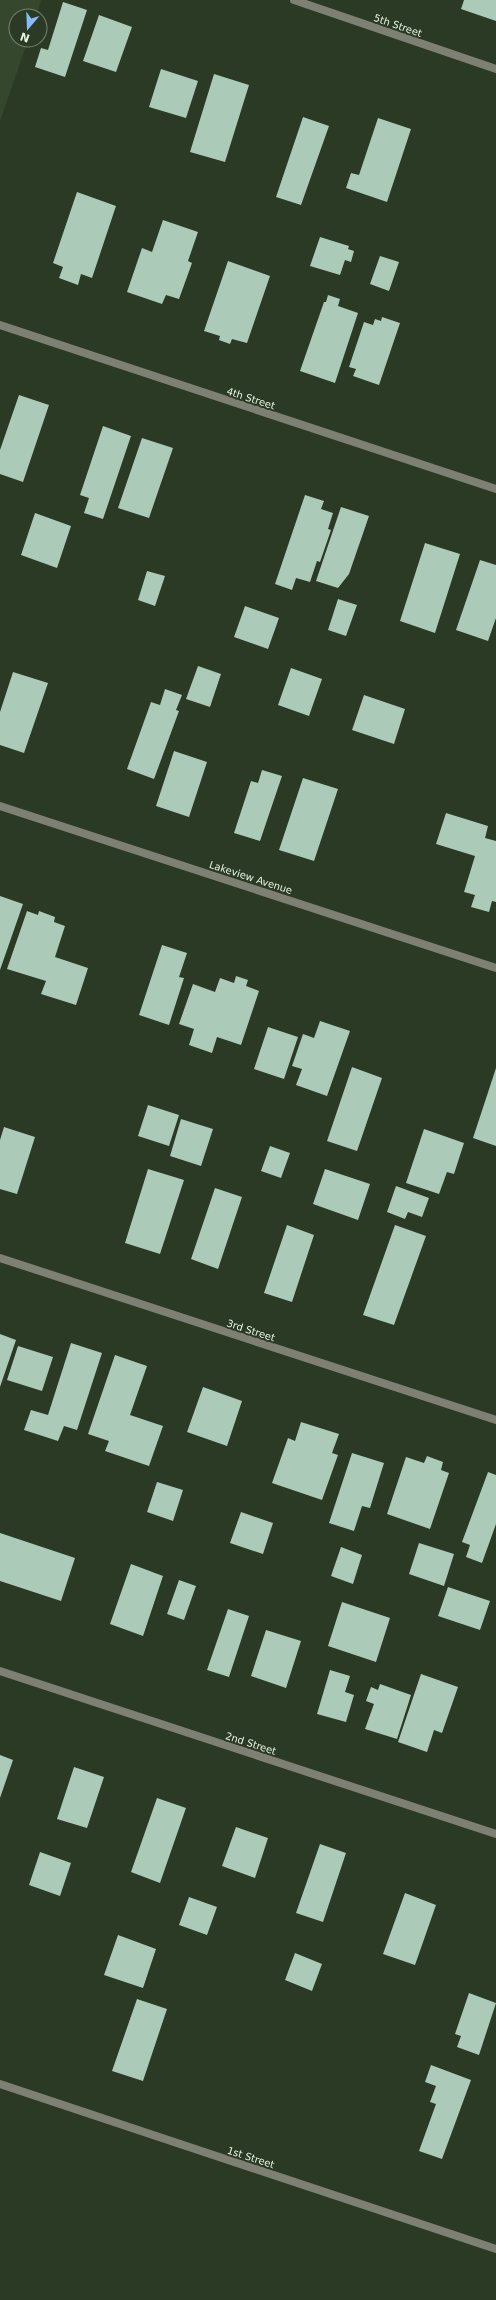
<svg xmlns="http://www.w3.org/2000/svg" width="496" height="2300" font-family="'DejaVu Sans',sans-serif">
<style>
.built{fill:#35472d}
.building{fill:#abcab8}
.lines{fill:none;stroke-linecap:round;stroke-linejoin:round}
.street{stroke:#7f8074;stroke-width:8}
.labels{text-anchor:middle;stroke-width:4;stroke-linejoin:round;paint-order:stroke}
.street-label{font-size:10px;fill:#e9f3e5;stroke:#2b3a25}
</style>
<rect width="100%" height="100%" fill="#2b3a25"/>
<path class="built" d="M0 0H41L36 16H16V40H28L0 121Z"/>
<path class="building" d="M464 0H496V21L461 9Z
M63 2 87 10 65 77 35 67 41 48 48 50Z
M99 15 132 27 116 72 83 61Z
M161 69 198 81 186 118 149 107Z
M214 74 249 85 225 162 190 152Z
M303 117 329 126 301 205 276 197Z
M378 118 411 129 387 202 346 188 351 173 359 175Z
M77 192 116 206 92 278 81 274 78 285 59 278 63 267 53 263Z
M163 220 198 232 188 261 192 263 179 299 166 295 162 304 127 292 142 248 152 252Z
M320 237 349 246 348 249 354 251 351 262 345 260 340 275 310 266Z
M380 256 399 262 389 291 370 284Z
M228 261 270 276 247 343 232 339 230 344 219 340 220 336 204 331Z
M328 295 340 299 338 306 358 313 335 383 300 371 324 302H326Z
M382 317 400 323 379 385 353 376 356 369 349 367 364 322 373 325 375 319 381 321Z
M19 395 49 405 23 482 0 474V450Z
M103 426 131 436 103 519 84 513 89 498 80 495Z
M142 438 173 448 149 518 118 508Z
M305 495 324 501 321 509 333 513 328 529 331 530 320 562 317 561 310 582 296 578 292 590 275 584Z
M341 507 369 516 349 574 338 588 316 581Z
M35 513 71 526 57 568 21 555Z
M425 543 460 554 435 633 400 621Z
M480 560 496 565V618L488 641 456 630Z
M147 571 165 576 155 606 138 600Z
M338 599 357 605 346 636 328 630Z
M245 606 279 618 268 649 234 637Z
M198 666 221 674 210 707 186 699Z
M291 668 322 679 309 716 278 705Z
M13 672 48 683 24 753 0 745V712Z
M165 689 182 695 176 710 179 711 154 779 127 769 151 702 160 705Z
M364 695 405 709 394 744 352 730Z
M174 751 207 762 189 817 156 806Z
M262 770 282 776 260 841 234 833 251 781 258 783Z
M303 778 338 789 314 861 279 850Z
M446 813 488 826 485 838 496 841V902L492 901 489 912 471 907 475 895 464 892 475 856 436 844Z
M0 896 23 904 0 970Z
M27 911 38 915 39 911 55 917 54 922 65 926 55 957 88 968 76 1005 41 994 46 981 7 969Z
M162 945 187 953 179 977 184 978 169 1025 139 1015Z
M236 976 248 980 246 986 259 991 241 1045 217 1037 212 1053 189 1045 194 1029 179 1024 193 984 215 992 220 978 234 983Z
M320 1021 350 1031 327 1096 296 1085 302 1069 292 1066 303 1034 314 1038Z
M268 1027 298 1037 284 1079 254 1069Z
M352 1067 382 1078 357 1151 327 1141Z
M496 1068V1146L473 1138Z
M148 1105 179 1115 169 1146 138 1136Z
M181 1119 213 1129 201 1166 170 1156Z
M4 1127 35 1137 17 1194 0 1189V1140Z
M424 1129 464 1143 454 1174 447 1172 439 1194 406 1183Z
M270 1146 290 1153 281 1178 261 1171Z
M148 1169 184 1180 160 1254 125 1243Z
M325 1169 370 1184 358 1220 313 1204Z
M396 1186 429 1198 422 1217 408 1212 405 1219 387 1212Z
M215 1188 242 1197 218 1269 191 1259Z
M287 1225 314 1235 292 1302 264 1293Z
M395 1225 426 1236 394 1325 363 1315Z
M0 1334 16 1340 0 1387Z
M71 1343 102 1353 77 1430 64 1426 58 1441 24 1430 31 1410 48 1415Z
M18 1346 53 1357 42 1391 7 1380Z
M115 1355 147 1366 130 1415 163 1426 149 1466 105 1451 109 1441 88 1434Z
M203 1387 242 1401 227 1446 187 1432Z
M301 1422 339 1434 332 1453 338 1455 322 1500 272 1483 288 1438 295 1441Z
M352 1453 384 1463 370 1508 362 1506 354 1531 329 1523Z
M427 1456 443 1462 441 1470 449 1473 430 1529 387 1514 406 1457 424 1463Z
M488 1472 496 1475V1524L482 1563 466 1557 470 1545 462 1542Z
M157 1482 183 1490 173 1521 147 1512Z
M241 1512 273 1523 263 1554 230 1543Z
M0 1533 75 1558 61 1601 0 1581Z
M419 1543 454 1554 444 1586 409 1574Z
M341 1547 362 1555 353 1584 331 1576Z
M131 1564 163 1576 143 1636 110 1624Z
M179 1580 196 1586 184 1620 167 1614Z
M448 1587 490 1601 480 1630 438 1616Z
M342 1602 390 1618 376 1662 328 1646Z
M228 1609 249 1616 229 1677 207 1670Z
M266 1630 301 1641 286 1688 251 1676Z
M330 1670 350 1676 345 1692 354 1695 346 1722 317 1714Z
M421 1674 458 1687 442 1733 434 1730 427 1752 398 1742Z
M380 1684 411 1695 397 1739 365 1729 374 1704 366 1701 371 1687 378 1690Z
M0 1755 13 1760 0 1798Z
M74 1767 104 1777 87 1828 57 1819Z
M157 1798 186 1808 160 1883 131 1872Z
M236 1827 268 1838 255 1878 222 1866Z
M320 1844 346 1853 323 1922 296 1913Z
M40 1852 71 1863 60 1896 29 1885Z
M405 1893 436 1905 415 1965 383 1954Z
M189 1897 217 1907 207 1935 179 1925Z
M118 1935 156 1949 143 1988 104 1975Z
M295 1953 322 1964 312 1991 285 1980Z
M469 1993 496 2003 479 2055 457 2047 461 2036 455 2034Z
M137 1999 167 2009 143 2081 112 2071Z
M431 2065 471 2080 442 2159 419 2151 436 2104 430 2102 436 2086 425 2082Z"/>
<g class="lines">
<path class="street" d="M294 0 496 69
M0 325 496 489
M0 806 496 968
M0 1258 496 1420
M0 1671 496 1834
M0 2084 496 2249"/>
</g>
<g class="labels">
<g class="street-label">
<text transform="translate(398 25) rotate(19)" y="4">5th Street</text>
<text transform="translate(251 398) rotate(18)" y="4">4th Street</text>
<text transform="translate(251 877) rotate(18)" y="4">Lakeview Avenue</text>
<text transform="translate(251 1330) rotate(18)" y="4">3rd Street</text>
<text transform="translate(251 1743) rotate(18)" y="4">2nd Street</text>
<text transform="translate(251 2157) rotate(18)" y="4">1st Street</text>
</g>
</g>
<g transform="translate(28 28) rotate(199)"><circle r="19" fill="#2b3a25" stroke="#778472"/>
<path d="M0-3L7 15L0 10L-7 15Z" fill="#87bbfb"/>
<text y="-6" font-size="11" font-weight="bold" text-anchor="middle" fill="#e9f3e5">N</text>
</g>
</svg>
